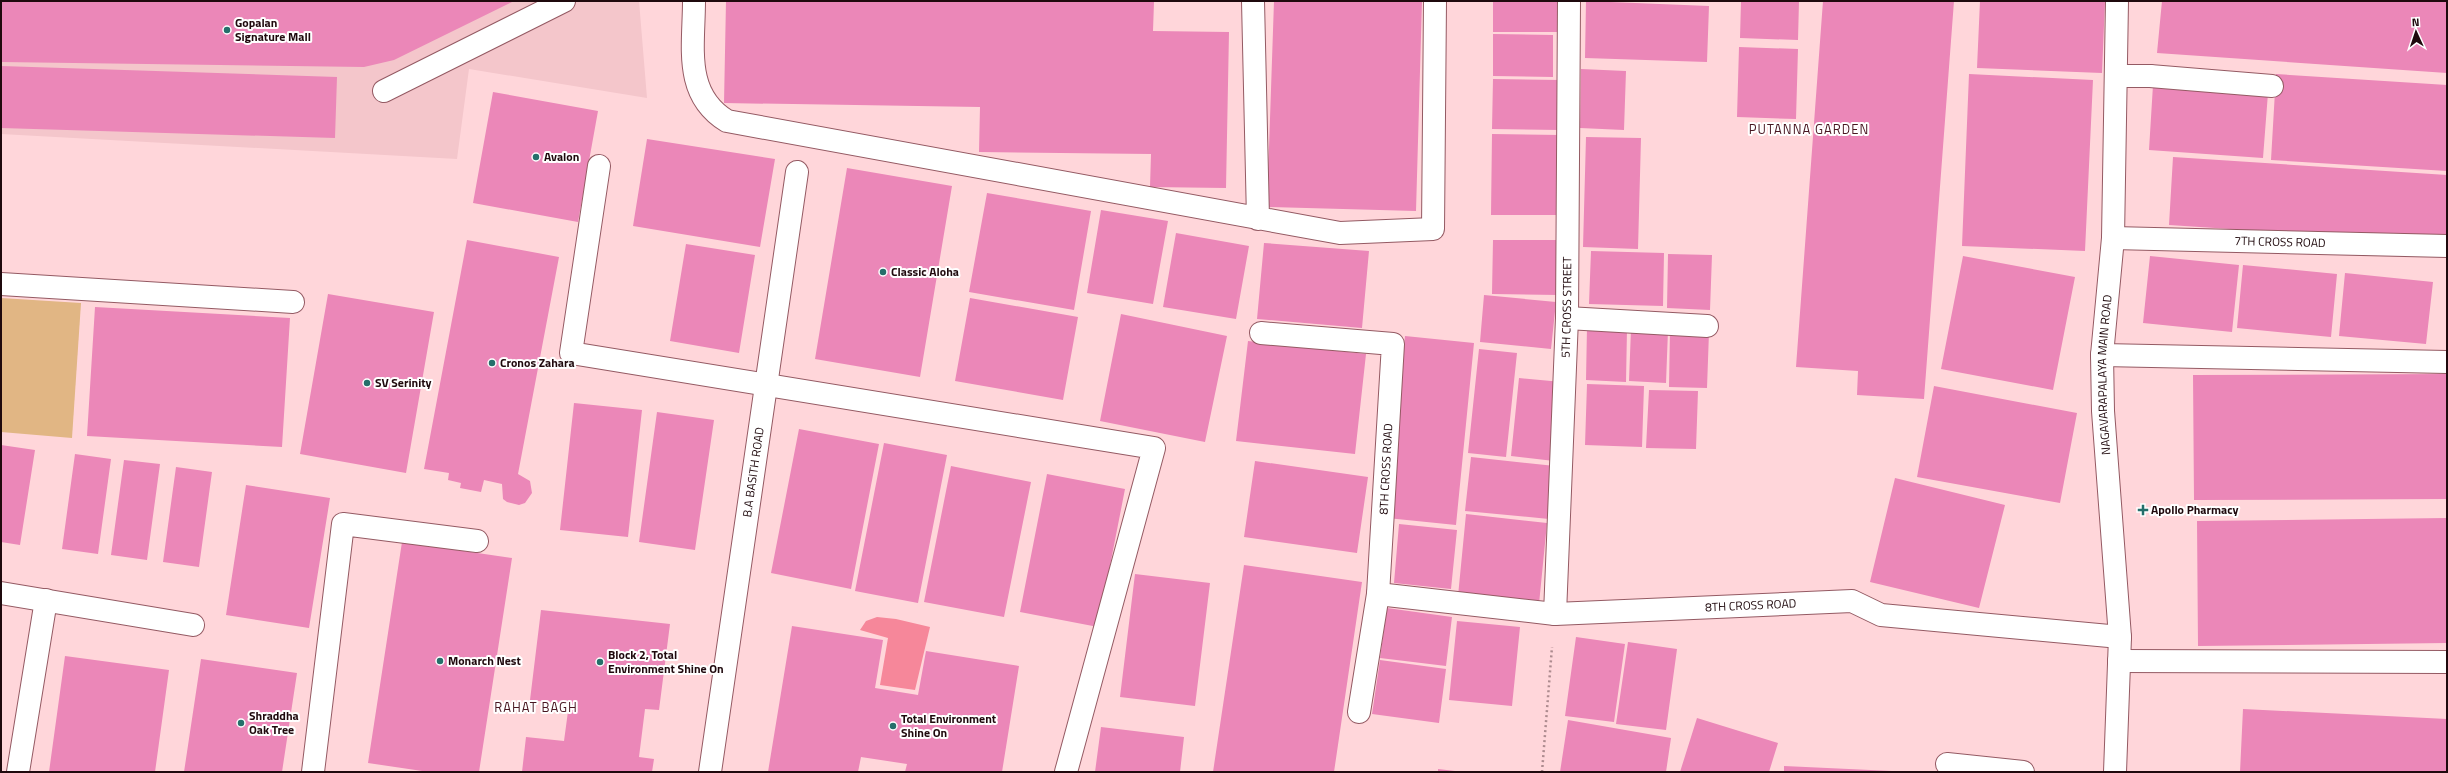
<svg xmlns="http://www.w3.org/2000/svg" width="2448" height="773" font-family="'Titillium Web',sans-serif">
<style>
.built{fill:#f4c6cb}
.green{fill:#e1b684}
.water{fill:#f6879a}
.building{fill:#eb87b8}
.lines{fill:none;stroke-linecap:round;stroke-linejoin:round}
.lane-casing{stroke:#945a63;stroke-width:24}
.street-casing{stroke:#945a63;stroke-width:24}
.secondary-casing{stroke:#945a63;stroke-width:24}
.path{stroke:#ad8b8f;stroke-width:2.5;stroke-dasharray:2 3;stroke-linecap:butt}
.lane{stroke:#fff;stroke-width:22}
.street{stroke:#fff;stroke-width:22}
.secondary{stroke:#fff;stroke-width:22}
.poi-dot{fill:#256f6b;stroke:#fff;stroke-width:1.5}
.labels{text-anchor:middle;stroke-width:4;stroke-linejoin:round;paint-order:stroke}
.poi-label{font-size:12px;font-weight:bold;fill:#1f090d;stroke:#fff;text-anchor:start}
.street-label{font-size:12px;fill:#1f090d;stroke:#fff}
.neighbourhood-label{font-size:13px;letter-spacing:1px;fill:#481621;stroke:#fff}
</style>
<rect width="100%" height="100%" fill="#ffd6da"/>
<path class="built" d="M1 1H639L647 98 469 69 457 159 1 134Z"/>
<path class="green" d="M1 298 81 303 72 438 1 432Z"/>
<path class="water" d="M877 617 896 619 930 627 915 690 880 685 888 638 860 630 866 621Z"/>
<path class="building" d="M1 1H514L394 60 364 67 1 62Z
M726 1 1154 2 1153 31 1229 32 1226 188 1150 187 1151 154 979 152 980 107 724 103Z
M1274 1H1422L1416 211 1267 207Z
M1493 1H1557V32H1493Z
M1586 1 1709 6 1707 62 1585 58Z
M1741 1H1799L1798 40 1740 38Z
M1823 1H1954L1924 399 1857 395 1858 371 1796 367Z
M1980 1H2105L2102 73 1977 68Z
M2162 1H2447V73L2157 53Z
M1493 34 1553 35V77L1493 76Z
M1739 47 1798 49 1796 119 1737 117Z
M1 66 337 77 335 138 1 128Z
M1581 69 1626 71 1624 130 1580 128Z
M1969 74 2093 80 2085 251 1962 246Z
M2276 74 2447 85V171L2271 160Z
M1493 79 1560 80V130L1492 129Z
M2153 85 2268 93 2263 158 2149 150Z
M493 92 598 111 578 222 473 203Z
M1492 134 1560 135 1559 215H1491Z
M1586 137 1641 138 1638 249 1583 247Z
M647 139 775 159 760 247 633 226Z
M2173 157 2447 175 2446 243 2169 225Z
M847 168 952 186 920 377 815 359Z
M987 193 1091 211 1074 310 969 292Z
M1101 210 1168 221 1153 304 1087 293Z
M1176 233 1249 246 1236 319 1163 307Z
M467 240 559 257 518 474 530 481 532 493 525 503 519 505 507 502 503 499 502 484 484 480 481 492 460 488 461 483 448 480 449 473 424 469Z
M1493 240H1560L1559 295 1492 294Z
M1264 243 1369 251 1362 328 1257 319Z
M686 244 755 255 739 353 670 341Z
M1591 251 1664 253 1663 306 1589 304Z
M1668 254 1712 255 1710 310 1667 308Z
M1963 256 2075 277 2053 390 1941 369Z
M2150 256 2239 265 2232 332 2143 323Z
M2243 265 2337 274 2331 337 2237 328Z
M2345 273 2433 282 2426 344 2339 336Z
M328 294 434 312 406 473 300 454Z
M1484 295 1556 302 1551 349 1480 342Z
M970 298 1078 317 1063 400 955 381Z
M95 307 290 318 282 447 87 436Z
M1121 314 1227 336 1205 442 1100 421Z
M1587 327 1627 329 1626 382 1586 380Z
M1631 329 1668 330 1666 383 1629 381Z
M1670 330 1709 332 1707 388 1669 387Z
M1405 336 1474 343 1456 525 1387 518Z
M1248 341 1366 354 1355 454 1236 441Z
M1479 349 1517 353 1506 457 1468 453Z
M2447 374V499L2194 500 2193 375Z
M1519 378 1562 382 1554 461 1511 456Z
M1587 384 1644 386 1642 447 1585 445Z
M1934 386 2077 413 2060 503 1917 477Z
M1649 390 1698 391 1696 449 1646 448Z
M574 403 642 410 628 537 560 530Z
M657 412 714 420 695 550 639 542Z
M799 429 879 444 851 589 771 573Z
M884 443 947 455 918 603 855 591Z
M1 445 35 450 20 545 1 542Z
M75 454 111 459 98 554 62 549Z
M1471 457 1555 466 1549 519 1465 511Z
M124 460 160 464 147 560 111 555Z
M1255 461 1368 477 1357 553 1244 537Z
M951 466 1031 482 1004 617 924 602Z
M176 467 212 472 199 567 163 562Z
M1047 474 1125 489 1098 627 1020 612Z
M1895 478 2005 505 1979 608 1870 582Z
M246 485 330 498 309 628 226 615Z
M1466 514 1547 523 1539 604 1458 596Z
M2447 518V643L2198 646 2197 521Z
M1399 524 1457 530 1451 589 1394 583Z
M402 542 512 558 479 772H429L368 763Z
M1244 565 1362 582 1334 772H1213Z
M1135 574 1210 583 1195 706 1120 697Z
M1387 608 1452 617 1446 666 1380 658Z
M541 610 670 624 659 710 645 709 639 757 654 759 652 772H522L526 737 564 741 569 704 530 700Z
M1457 621 1520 627 1512 706 1449 700Z
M792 626 883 640 875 688 918 695 926 651 1019 666 1002 772H905L907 764 861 757 858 772H768Z
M1576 637 1625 644 1614 722 1565 716Z
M1628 642 1677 649 1666 730 1616 724Z
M65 656 169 670 155 772H49Z
M201 659 297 673 282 772H184Z
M1380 660 1446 669 1439 723 1372 714Z
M2243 709 2447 719V772H2240Z
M1697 718 1778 743 1769 772H1680Z
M1568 720 1671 738 1666 772H1560Z
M1101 727 1184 737 1180 772H1095Z
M1784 766 1892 771V772H1784Z
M1438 769 1455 771V772H1438Z"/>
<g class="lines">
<g class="lane-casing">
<path id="lane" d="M694 1C694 46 683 94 727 121L1340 233 1433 229 1435 1
M1253 1 1258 219
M2150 76 2272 86
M384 91 564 1
M1 284 293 302
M2102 355 2447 362"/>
</g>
<g class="street-casing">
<g id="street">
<path d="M2117 76H2150"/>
<path d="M599 166 571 353 1154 448 1066 772"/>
<path id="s1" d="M2113 238 2447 246"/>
<path d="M1567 318 1707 326"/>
<path d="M1261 333 1393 344 1378 594 1359 712"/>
<path d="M1 593 193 625"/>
<path id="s2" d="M1378 594 1555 614 1852 601 1881 615 2120 637"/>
<path id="s3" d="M1555 614 1567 318 1569 1"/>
<path d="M2119 661 2447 662"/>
<path d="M1947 764 2023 772"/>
<path d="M18 772 46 600"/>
<path d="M313 772 343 524 477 541"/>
<path id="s4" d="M710 772 797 172"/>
</g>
</g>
<g class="secondary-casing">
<g id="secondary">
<path id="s5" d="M2115 772 2120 637 2103 411 2102 355 2113 238 2117 1"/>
</g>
</g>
<path class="path" d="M1542 772 1552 647"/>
<use href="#lane" class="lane"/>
<use href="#street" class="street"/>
<use href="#secondary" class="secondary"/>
</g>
<g class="poi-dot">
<circle cx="227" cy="30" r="4"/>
<circle cx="536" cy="157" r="4"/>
<circle cx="883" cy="272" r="4"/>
<circle cx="492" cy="363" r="4"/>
<circle cx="367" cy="383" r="4"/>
<path d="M2141 504h4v4h4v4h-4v4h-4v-4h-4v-4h4z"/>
<circle cx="440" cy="661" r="4"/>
<circle cx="600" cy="662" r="4"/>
<circle cx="241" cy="723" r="4"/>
<circle cx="893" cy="726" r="4"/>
</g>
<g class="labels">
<g class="poi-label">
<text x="235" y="27">Gopalan<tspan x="235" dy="14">Signature Mall</tspan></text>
<text x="544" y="161">Avalon</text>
<text x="891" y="276">Classic Aloha</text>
<text x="500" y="367">Cronos Zahara</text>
<text x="375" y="387">SV Serinity</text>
<text x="2151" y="514">Apollo Pharmacy</text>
<text x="608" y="659">Block 2, Total<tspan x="608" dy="14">Environment Shine On</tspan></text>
<text x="448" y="665">Monarch Nest</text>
<text x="249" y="720">Shraddha<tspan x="249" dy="14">Oak Tree</tspan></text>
<text x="901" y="723">Total Environment<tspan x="901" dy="14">Shine On</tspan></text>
</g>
<g class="street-label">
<text dy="4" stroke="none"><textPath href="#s1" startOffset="167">7TH CROSS ROAD</textPath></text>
<text dy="4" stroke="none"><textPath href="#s3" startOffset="307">5TH CROSS STREET</textPath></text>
<text dy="4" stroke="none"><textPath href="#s5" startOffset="398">NAGAVARAPALAYA MAIN ROAD</textPath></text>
<text transform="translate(1386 469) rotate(-87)" y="4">8TH CROSS ROAD</text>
<text dy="4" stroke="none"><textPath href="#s4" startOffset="303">B.A BASITH ROAD</textPath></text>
<text dy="4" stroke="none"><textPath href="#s2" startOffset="374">8TH CROSS ROAD</textPath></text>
</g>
<g class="neighbourhood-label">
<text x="1809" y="134">PUTANNA GARDEN</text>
<text x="536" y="712">RAHAT BAGH</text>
</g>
</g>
<rect width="2448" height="773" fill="none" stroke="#1f090d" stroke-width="4"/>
<g transform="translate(2416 32) rotate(357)" stroke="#ffffff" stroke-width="3" paint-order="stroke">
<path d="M0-3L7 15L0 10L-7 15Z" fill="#1f090d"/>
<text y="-6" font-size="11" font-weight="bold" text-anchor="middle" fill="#1f090d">N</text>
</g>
</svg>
